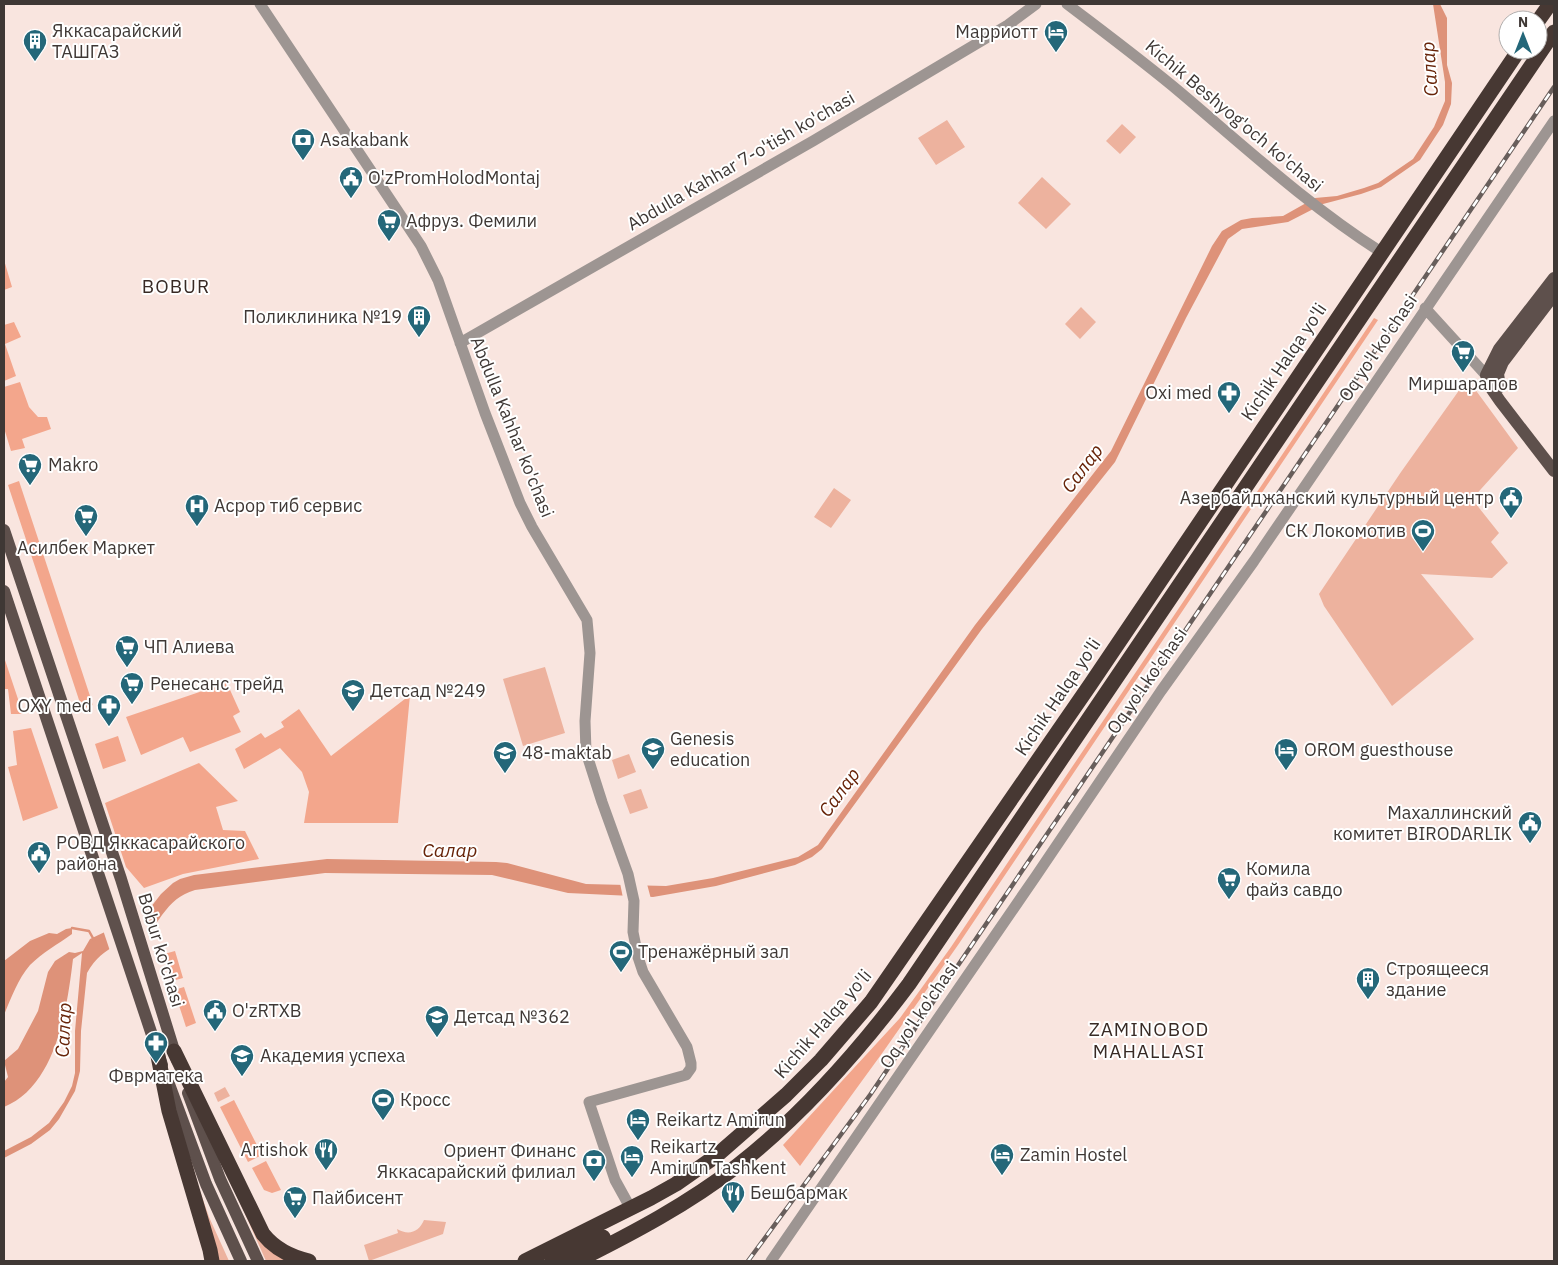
<svg xmlns="http://www.w3.org/2000/svg" width="1558" height="1265" font-family="'IBM Plex Sans',sans-serif">
<style>
.green{fill:#edb29e}
.forest{fill:#f3a68c}
.water{fill:#de9279}
.pier{fill:#f9e5df}
.lines{fill:none;stroke-linecap:round;stroke-linejoin:round}
.stream{stroke:#de9279;stroke-width:2.5}
.minor{stroke:#9d9592;stroke-width:11}
.major{stroke:#5e504c;stroke-width:12}
.highway{stroke:#473833;stroke-width:15}
.rail-casing{stroke:#685e5b;stroke-width:4.5}
.rail{stroke:#fff;stroke-width:2.5;stroke-dasharray:8;stroke-linecap:butt}
.labels{text-anchor:middle;stroke-width:4;stroke-linejoin:round;paint-order:stroke}
.poi-label{font-size:18px;fill:#3f3835;stroke:#fff;text-anchor:start}
.street-label{font-size:18px;fill:#3f3835;stroke:#fff}
.water-label{font-size:19px;font-style:italic;fill:#672308;stroke:#fff}
.neighbourhood-label{font-size:19px;letter-spacing:1px;fill:#382a25;stroke:#fff}
</style>
<rect width="100%" height="100%" fill="#f9e5df"/>
<path class="green" d="M947 120 965 147 936 165 918 138Z
M1122 124 1136 137 1120 154 1106 141Z
M1042 177 1071 204 1046 229 1018 203Z
M1081 307 1096 322 1080 339 1065 324Z
M1469 381 1518 448 1472 499 1499 533 1491 542 1508 563 1492 578 1421 574 1474 639 1392 706 1324 606 1319 594 1401 472 1460 389Z
M834 488 851 500 831 528 814 517Z
M545 667 565 733 523 746 503 679Z
M629 754 636 772 618 779 612 760Z
M641 789 648 808 630 814 623 795Z
M225 1087 230 1096 218 1102 214 1093Z
M192 1168 209 1217 229 1261H217Z
M229 1178 291 1261H266Z
M424 1220 446 1222 443 1234 369 1261 364 1245 398 1233 397 1229C409 1236 419 1232 424 1220Z"/>
<path class="forest" d="M4 260 12 287 4 290Z
M1374 318 1378 320 958 945 883 1052 800 1166 783 1145 900 1018 951 947Z
M14 322 21 337 5 344 16 376 4 381V325Z
M20 382 29 407 38 417H47L51 429 22 439 25 448 11 451 4 428V387Z
M19 481 93 705 82 709 8 485Z
M4 657 23 714H11L8 689H4Z
M226 681 240 712 233 716 241 732 190 752 183 737 141 755 126 717 223 684Z
M410 695 398 823H304L309 792 302 772 280 748 244 769 235 749 261 733 265 738 284 727 281 722 299 709 331 756Z
M31 728 58 808 23 821 8 767 17 765 13 731Z
M118 736 126 761 103 769 95 744Z
M199 763 238 801 216 807 223 830 245 831 259 859 183 874 144 888 126 867 105 803Z
M175 951 183 978 172 981 164 954Z
M184 987 196 1023 186 1027 174 990Z
M234 1100 262 1155 248 1162 220 1107Z
M266 1161 281 1190 272 1193 264 1190 252 1168Z"/>
<path class="water" d="M1433 4H1440L1447 18V65L1452 83 1451 104 1443 125 1420 160 1381 187 1361 194 1323 204 1288 222 1242 229 1228 239 1186 318 1115 462 982 629 822 849 812 857 795 865 716 886 653 897 568 893 492 875 325 873 195 890C179 895 172 902 162 915 159 919 156 924 152 927 127 944 104 943 87 973L81 1031 80 1071 75 1091 59 1119 50 1130 31 1144 4 1158V1151L31 1137 49 1123 64 1102 72 1086 75 1073V1031L82 953 73 959C67 1009 56 1086 4 1107V1082L8 1077 4 1061 18 1049 38 1011 48 972 55 961 69 952 75 953 83 951 90 939 147 912 161 894 173 883 180 879 194 875 327 859 496 862 507 863 586 884 666 886 713 878 798 857 818 845 975 625 1111 451 1212 246 1222 231 1241 220 1252 218 1283 216 1315 198 1337 196 1364 188 1378 183 1413 159 1434 127 1445 101V82Z
M72 928V934C58 944 42 953 30 965 18 979 11 998 4 1015V961L30 941 49 933 57 934 66 929Z"/>
<path class="pier" d="M620 883 647 884 651 899 623 898Z
M146 910 152 930 110 951 103 930Z"/>
<g class="lines">
<path class="stream" d="M72 928 89 931 94 940"/>
<path class="minor" d="M260 4 421 246 438 280 485 413 520 503 532 527 587 620 590 653 585 721 586 752 602 802 628 874 634 901 633 932 638 957 643 972 687 1047 691 1063V1068L686 1075 589 1102 615 1180 631 1209
M1067 4C1105 33 1144 62 1181 93 1246 148 1309 206 1381 252
M1425 308 1486 375
M460 343 813 141 1008 25 1036 4
M771 1261 1036 876 1161 691 1254 561 1554 121"/>
<path class="major" d="M1554 278 1499 349 1486 375 1491 388 1500 401 1554 471
M1500 387 1498 374 1503 362 1554 295
M4 530 121 879 177 1060
M4 591 162 1065
M169 1084 206 1184 241 1261
M188 1093 220 1179 258 1261"/>
<path class="highway" d="M1538 21 1550 4
M174 1051 263 1234C275 1249 291 1257 309 1261
M158 1056 169 1111 210 1250 212 1261
M525 1261 651 1198 676 1184 716 1156 786 1095 821 1060 871 1002 1090 685 1519 50
M552 1261 603 1237
M577 1261C633 1233 688 1204 737 1166 800 1117 861 1048 909 984L1554 32"/>
<g class="rail-casing">
<path id="rail" d="M748 1261 870 1095 1554 87"/>
</g>
<use href="#rail" class="rail"/>
</g>
<defs>
<g id="hotel-pin" transform="scale(1.25)"><path d="M0 17L-7.5 6A9.5 9.5 0 1 1 7.5 6Z" fill="#246779" stroke="#fff"/><path d="M-6-4.5h1.5V1H6V5H4.5V3h-9V5H-6ZM-4 0a1.8 1.8 0 1 1 3.6 0ZM.5 0V-2.5h3Q6-2.5 6 0Z" fill="#fff"/></g>
<g id="building-pin" transform="scale(1.25)"><path d="M0 17L-7.5 6A9.5 9.5 0 1 1 7.5 6Z" fill="#246779" stroke="#fff"/><path d="M-4-6H4V6H1V3H-1V6H-4ZM-2.5-4.3h1.7v1.8h-1.7ZM.8-4.3h1.7v1.8H.8ZM-2.5-1h1.7V.8h-1.7ZM.8-1h1.7V.8H.8Z" fill="#fff"/></g>
<g id="bank-pin" transform="scale(1.25)"><path d="M0 17L-7.5 6A9.5 9.5 0 1 1 7.5 6Z" fill="#246779" stroke="#fff"/><path d="M-6-4H6V4H-6ZM0-2.3a2.3 2.3 0 1 0 0 4.6a2.3 2.3 0 1 0 0-4.6Z" fill="#fff"/></g>
<g id="civic-pin" transform="scale(1.25)"><path d="M0 17L-7.5 6A9.5 9.5 0 1 1 7.5 6Z" fill="#246779" stroke="#fff"/><path d="M-.6-6.5H3V-4.5H.6V-3L4-1V1h2V6H-6V1h2V-1L-.6-3ZM-1.2 2.5V6h2.4V2.5Z" fill="#fff"/></g>
<g id="supermarket-pin" transform="scale(1.25)"><path d="M0 17L-7.5 6A9.5 9.5 0 1 1 7.5 6Z" fill="#246779" stroke="#fff"/><path d="M-6-5.5h2.5l.6 2H6L4.5 2H-2.5L-4.4-4H-6ZM-1.5 3.2a1.3 1.3 0 1 0 .1 0ZM3 3.2a1.3 1.3 0 1 0 .1 0Z" fill="#fff"/></g>
<g id="pharmacy-pin" transform="scale(1.25)"><path d="M0 17L-7.5 6A9.5 9.5 0 1 1 7.5 6Z" fill="#246779" stroke="#fff"/><path d="M-2-6h4v4h4v4h-4v4h-4v-4h-4v-4h4Z" fill="#fff"/></g>
<g id="hospital-pin" transform="scale(1.25)"><path d="M0 17L-7.5 6A9.5 9.5 0 1 1 7.5 6Z" fill="#246779" stroke="#fff"/><path d="M-5-5h3v3.5h4V-5h3V5h-3V1.5h-4V5h-3Z" fill="#fff"/></g>
<g id="stadium-pin" transform="scale(1.25)"><path d="M0 17L-7.5 6A9.5 9.5 0 1 1 7.5 6Z" fill="#246779" stroke="#fff"/><path d="M0-5a6.5 5 0 1 0 0 10a6.5 5 0 1 0 0-10ZM-3.5-1.8h7v3.6h-7Z" fill="#fff"/></g>
<g id="school-pin" transform="scale(1.25)"><path d="M0 17L-7.5 6A9.5 9.5 0 1 1 7.5 6Z" fill="#246779" stroke="#fff"/><path d="M0-5L7-2L0 1L-7-2ZM-4 1L0 2.5L4 1V4Q0 6-4 4Z" fill="#fff"/></g>
<g id="restaurant-pin" transform="scale(1.25)"><path d="M0 17L-7.5 6A9.5 9.5 0 1 1 7.5 6Z" fill="#246779" stroke="#fff"/><path d="M-5-6h1v4h1v-4h1v4h1v-4h1v5L-1.5 .5V6h-2V.5L-5-1ZM5-6V6H3V1.5H1.5Q1.5-4 5-6Z" fill="#fff"/></g>
</defs>
<g fill-rule="evenodd">
<use href="#hotel-pin" x="1056" y="32"/>
<use href="#building-pin" x="35" y="41"/>
<use href="#bank-pin" x="303" y="140"/>
<use href="#civic-pin" x="351" y="178"/>
<use href="#supermarket-pin" x="389" y="221"/>
<use href="#building-pin" x="419" y="317"/>
<use href="#supermarket-pin" x="1463" y="352"/>
<use href="#pharmacy-pin" x="1229" y="393"/>
<use href="#supermarket-pin" x="30" y="465"/>
<use href="#civic-pin" x="1511" y="498"/>
<use href="#hospital-pin" x="197" y="506"/>
<use href="#supermarket-pin" x="86" y="516"/>
<use href="#stadium-pin" x="1423" y="531"/>
<use href="#supermarket-pin" x="127" y="647"/>
<use href="#supermarket-pin" x="132" y="684"/>
<use href="#school-pin" x="353" y="691"/>
<use href="#pharmacy-pin" x="109" y="706"/>
<use href="#school-pin" x="653" y="749"/>
<use href="#hotel-pin" x="1286" y="750"/>
<use href="#school-pin" x="505" y="753"/>
<use href="#civic-pin" x="1530" y="823"/>
<use href="#civic-pin" x="39" y="853"/>
<use href="#supermarket-pin" x="1229" y="879"/>
<use href="#stadium-pin" x="621" y="952"/>
<use href="#building-pin" x="1368" y="979"/>
<use href="#civic-pin" x="215" y="1011"/>
<use href="#school-pin" x="437" y="1017"/>
<use href="#pharmacy-pin" x="156" y="1043"/>
<use href="#school-pin" x="242" y="1056"/>
<use href="#stadium-pin" x="383" y="1100"/>
<use href="#hotel-pin" x="638" y="1120"/>
<use href="#restaurant-pin" x="326" y="1150"/>
<use href="#hotel-pin" x="1002" y="1155"/>
<use href="#hotel-pin" x="632" y="1157"/>
<use href="#bank-pin" x="594" y="1161"/>
<use href="#restaurant-pin" x="733" y="1193"/>
<use href="#supermarket-pin" x="295" y="1198"/>
</g>
<g class="labels">
<g class="poi-label">
<text x="52" y="37">Яккасарайский<tspan x="52" dy="21">ТАШГАЗ</tspan></text>
<text x="1038" y="38" text-anchor="end">Марриотт</text>
<text x="320" y="146">Asakabank</text>
<text x="368" y="184">O'zPromHolodMontaj</text>
<text x="406" y="227">Афруз. Фемили</text>
<text x="402" y="323" text-anchor="end">Поликлиника №19</text>
<text x="1463" y="390" text-anchor="middle">Миршарапов</text>
<text x="1212" y="399" text-anchor="end">Oxi med</text>
<text x="48" y="471">Makro</text>
<text x="1494" y="504" text-anchor="end">Азербайджанский культурный центр</text>
<text x="214" y="512">Асрор тиб сервис</text>
<text x="1406" y="537" text-anchor="end">СК Локомотив</text>
<text x="86" y="554" text-anchor="middle">Асилбек Маркет</text>
<text x="144" y="653">ЧП Алиева</text>
<text x="150" y="690">Ренесанс трейд</text>
<text x="370" y="697">Детсад №249</text>
<text x="92" y="712" text-anchor="end">OXY med</text>
<text x="670" y="745">Genesis<tspan x="670" dy="21">education</tspan></text>
<text x="1304" y="756">OROM guesthouse</text>
<text x="522" y="759">48-maktab</text>
<text x="1512" y="819" text-anchor="end">Махаллинский<tspan x="1512" dy="21">комитет BIRODARLIK</tspan></text>
<text x="56" y="849">РОВД Яккасарайского<tspan x="56" dy="21">района</tspan></text>
<text x="1246" y="875">Комила<tspan x="1246" dy="21">файз савдо</tspan></text>
<text x="638" y="958">Тренажёрный зал</text>
<text x="1386" y="975">Строящееся<tspan x="1386" dy="21">здание</tspan></text>
<text x="232" y="1017">O'zRTXB</text>
<text x="454" y="1023">Детсад №362</text>
<text x="260" y="1062">Академия успеха</text>
<text x="156" y="1082" text-anchor="middle">Фврматека</text>
<text x="400" y="1106">Кросс</text>
<text x="656" y="1126">Reikartz Amirun</text>
<text x="650" y="1153">Reikartz<tspan x="650" dy="21">Amirun Tashkent</tspan></text>
<text x="308" y="1156" text-anchor="end">Artishok</text>
<text x="576" y="1157" text-anchor="end">Ориент Финанс<tspan x="576" dy="21">Яккасарайский филиал</tspan></text>
<text x="1020" y="1161">Zamin Hostel</text>
<text x="750" y="1199">Бешбармак</text>
<text x="312" y="1204">Пайбисент</text>
</g>
<g class="street-label">
<text transform="translate(1234 116) rotate(40)" y="6">Kichik Beshyog'och ko'chasi</text>
<text transform="translate(741 161) rotate(-30)" y="6">Abdulla Kahhar 7-o'tish ko'chasi</text>
<text transform="translate(1378 348) rotate(-56)" y="6">Oq yo'l ko'chasi</text>
<text transform="translate(1284 362) rotate(-56)" y="6">Kichik Halqa yo'li</text>
<text transform="translate(512 427) rotate(68)" y="6">Abdulla Kahhar ko'chasi</text>
<text transform="translate(1147 681) rotate(-55)" y="6">Oq yo'l ko'chasi</text>
<text transform="translate(1058 697) rotate(-56)" y="6">Kichik Halqa yo'li</text>
<text transform="translate(161 950) rotate(73)" y="6">Bobur ko'chasi</text>
<text transform="translate(919 1015) rotate(-56)" y="6">Oq yo'l ko'chasi</text>
<text transform="translate(823 1024) rotate(-49)" y="6">Kichik Halqa yo'li</text>
</g>
<g class="water-label">
<text transform="translate(1429 69) rotate(-94)" y="7">Салар</text>
<text transform="translate(1082 468) rotate(-53)" y="7">Салар</text>
<text transform="translate(839 792) rotate(-54)" y="7">Салар</text>
<text x="450" y="857">Салар</text>
<text transform="translate(63 1030) rotate(-87)" y="7">Салар</text>
</g>
<g class="neighbourhood-label">
<text x="176" y="293">BOBUR</text>
<text x="1149" y="1036">ZAMINOBOD<tspan x="1149" dy="22">MAHALLASI</tspan></text>
</g>
</g>
<rect width="1558" height="1265" fill="none" stroke="#3f3835" stroke-width="10"/>
<g transform="translate(1523 35)"><circle r="24" fill="#ffffff" stroke="#b2afae"/>
<path d="M0-4L9 19L0 12L-9 19Z" fill="#246779"/>
<text y="-8" font-size="14" font-weight="bold" text-anchor="middle" fill="#3f3835">N</text>
</g>
</svg>
